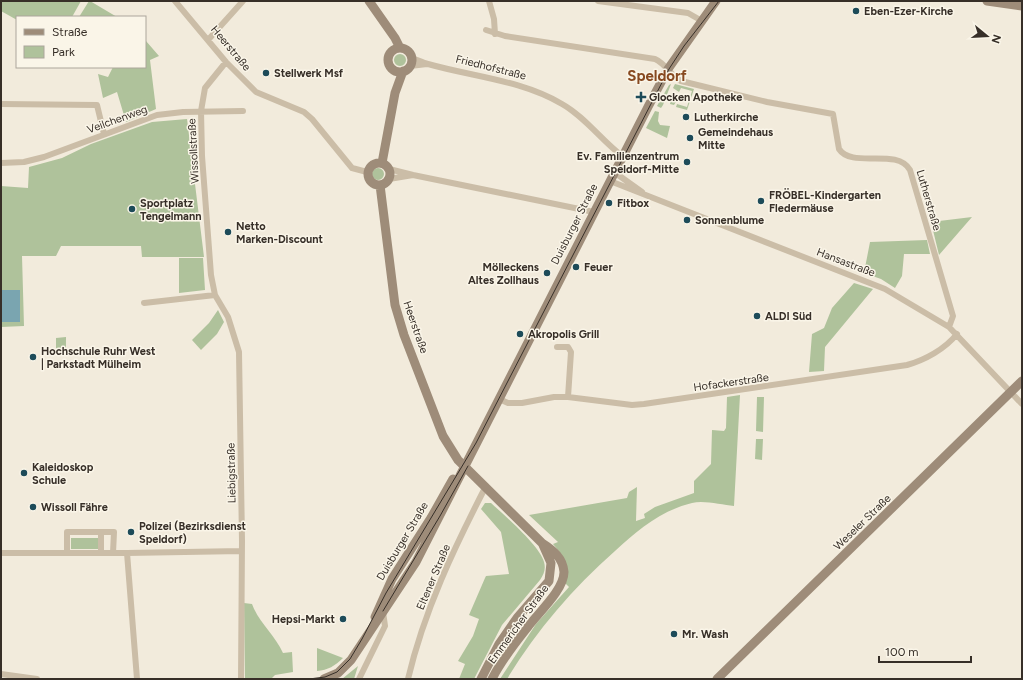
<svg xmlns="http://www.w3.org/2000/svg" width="1023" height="680" font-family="Figtree,sans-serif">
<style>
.green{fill:#afc29b}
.water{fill:#7aa5b0}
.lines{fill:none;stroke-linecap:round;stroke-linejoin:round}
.street{stroke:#cbbda7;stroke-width:6}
.secondary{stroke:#9e8c79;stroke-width:9}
.tram{stroke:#372f28;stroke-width:1}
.poi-dot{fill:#1d4b59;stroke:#faf5e8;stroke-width:1.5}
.labels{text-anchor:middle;stroke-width:3;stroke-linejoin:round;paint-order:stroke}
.poi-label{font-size:11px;font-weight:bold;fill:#372f28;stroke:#faf5e8;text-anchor:start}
.street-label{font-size:11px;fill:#372f28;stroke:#faf5e8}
.district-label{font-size:15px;font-weight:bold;fill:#874920;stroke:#faf5e8}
</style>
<rect width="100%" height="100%" fill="#f2ebdc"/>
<path class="green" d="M1 1H81L72 17H17V20L1 11Z
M89 1H90L117 17H79Z
M146 41 159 56 150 60 156 109 126 122 117 92 103 98 98 74 108 77 113 67H145Z
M394 60a6 6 0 1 1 12 0a6 6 0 1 1-12 0Z
M671 84 663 105 661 108 657 106 669 85Z
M675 84 694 89 687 110 676 107 677 104 687 107 692 91 681 88 679 92 673 88Z
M672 92 675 93 677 100 674 105 670 104Z
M655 111 659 112 658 121 660 125 670 126 667 138 646 128Z
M187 119 204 257H142L141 246H61L56 256H22L24 326 1 327V186L28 188 29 167 62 158 91 144 152 122Z
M372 174a6 6 0 1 1 12 0a6 6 0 1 1-12 0Z
M972 217 939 255 931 222Z
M927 240 930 254H904L902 276 895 288 881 279 864 273 870 242Z
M179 258H203L205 290 179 293Z
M854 283 873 289 825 347 824 371 809 372 812 334 824 328 832 308Z
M218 310 224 322 217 334 201 350 192 340 209 323Z
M66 337V354H56V338Z
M740 395 734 506C722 505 704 500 692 503 660 511 638 530 615 551 572 589 537 630 507 679H500L536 624 569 587 565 583C567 564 566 559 553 544L558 542 529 515 627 498 629 492 637 487 636 521 645 518 644 514 655 507 694 493V481L711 464 712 430 724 431 726 428 727 397Z
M757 397H764L763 432 756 431Z
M756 439H763L762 460 755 459Z
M485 503H491C504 515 540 546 544 562 546 569 544 574 540 580L502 625 474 679H459L465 664 458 661 473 636 479 619 469 615 485 578 486 576 509 574 501 532 481 509Z
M71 538H100V549H71Z
M244 603 252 604C259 623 275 635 283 653L292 652 293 672 275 675 271 679H245Z
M317 648 343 658C335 666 328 670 317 671Z
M358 666 354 679H342Z"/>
<path class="water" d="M1 290H20V322H1Z"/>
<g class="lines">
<path class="street" d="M175 1 226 62 256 92 304 112 312 119 352 168 367 172
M489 1 494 19 495 34
M598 1 688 13 702 21
M486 30 505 36 655 59C666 64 670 75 681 81L767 102 833 114 839 149C852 169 897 147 910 170L953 316 949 327
M208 40 243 1
M412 58C418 60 423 63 428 64 474 77 521 80 562 104 585 117 601 140 622 156
M226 62 205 88 201 111 202 156 211 275 215 295 228 317 239 352 242 541 241 679
M410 66 427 64
M1 104 97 105 104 134
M1 163 24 162 44 157 157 115 183 112 243 111
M389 169 413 175 594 212
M614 172 642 192
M389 179 413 175
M610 181 885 289 949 327 1022 404
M144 303 215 295
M557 347H568L571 352 568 397
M499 399 508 403H522L554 397H568L632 405 644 404 907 365C925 360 945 349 957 334
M67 552V532H101
M101 552V532H114L113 553
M1 553H127L242 551
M127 553 137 679
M1 674 37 679
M359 679 385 626 383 612
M408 679C424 611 454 548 486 486"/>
<path class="secondary" d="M369 1 395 38 400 48
M987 1 1022 6
M388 60a12 12 0 1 1 24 0a12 12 0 1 1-24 0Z
M368 174a11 11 0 1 1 22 0a11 11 0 1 1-22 0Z
M382 163 395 93 403 71
M380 185 395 305 404 335 443 436 458 460 542 543C553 550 563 558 564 572 564 590 538 613 527 628 515 643 501 661 492 679
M375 617 392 579 431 518 453 479
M324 679 338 673 351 660 416 562 649 105 668 69 716 1
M481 679 499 644 517 618 549 581 551 563 543 545
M717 679 1022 381"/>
<path class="tram" d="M383 611 440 516 468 466
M309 679 325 677 337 672 350 659 362 639 386 593 476 443 669 69 684 46 719 1"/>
</g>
<g class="poi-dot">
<circle cx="856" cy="11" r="4"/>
<circle cx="266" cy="73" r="4"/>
<path d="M639 91h4v4h4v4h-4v4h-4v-4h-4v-4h4z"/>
<circle cx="686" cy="117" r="4"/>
<circle cx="690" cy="138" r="4"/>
<circle cx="687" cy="162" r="4"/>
<circle cx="761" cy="201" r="4"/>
<circle cx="609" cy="203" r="4"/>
<circle cx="132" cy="209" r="4"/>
<circle cx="687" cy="220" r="4"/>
<circle cx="228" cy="232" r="4"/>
<circle cx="576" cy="267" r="4"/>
<circle cx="547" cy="273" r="4"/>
<circle cx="757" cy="316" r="4"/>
<circle cx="520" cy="334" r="4"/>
<circle cx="33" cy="357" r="4"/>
<circle cx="24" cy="473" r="4"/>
<circle cx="33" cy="507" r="4"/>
<circle cx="131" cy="532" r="4"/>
<circle cx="343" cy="619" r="4"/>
<circle cx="674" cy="634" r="4"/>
</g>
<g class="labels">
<g class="poi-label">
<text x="864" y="15">Eben-Ezer-Kirche</text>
<text x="274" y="77">Stellwerk Msf</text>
<text x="649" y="101">Glocken Apotheke</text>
<text x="694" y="121">Lutherkirche</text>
<text x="698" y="136">Gemeindehaus<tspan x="698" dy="13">Mitte</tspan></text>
<text x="679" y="160" text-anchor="end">Ev. Familienzentrum<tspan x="679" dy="13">Speldorf-Mitte</tspan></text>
<text x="769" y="199">FRÖBEL-Kindergarten<tspan x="769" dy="13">Fledermäuse</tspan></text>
<text x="140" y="207">Sportplatz<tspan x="140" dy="13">Tengelmann</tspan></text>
<text x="617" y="207">Fitbox</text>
<text x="695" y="224">Sonnenblume</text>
<text x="236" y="230">Netto<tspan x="236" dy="13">Marken-Discount</tspan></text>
<text x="539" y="271" text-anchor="end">Mölleckens<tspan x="539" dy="13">Altes Zollhaus</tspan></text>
<text x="584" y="271">Feuer</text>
<text x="765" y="320">ALDI Süd</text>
<text x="528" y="338">Akropolis Grill</text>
<text x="41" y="355">Hochschule Ruhr West<tspan x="41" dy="13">| Parkstadt Mülheim</tspan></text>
<text x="32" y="471">Kaleidoskop<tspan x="32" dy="13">Schule</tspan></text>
<text x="41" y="511">Wissoll Fähre</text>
<text x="139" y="530">Polizei (Bezirksdienst<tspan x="139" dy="13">Speldorf)</tspan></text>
<text x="335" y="623" text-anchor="end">Hepsi-Markt</text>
<text x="682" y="638">Mr. Wash</text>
</g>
<g class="street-label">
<text transform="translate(231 48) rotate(50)" y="4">Heerstraße</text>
<text transform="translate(491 67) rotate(14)" y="4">Friedhofstraße</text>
<text transform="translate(117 119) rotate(-20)" y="4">Veilchenweg</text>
<text transform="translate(193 151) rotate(-93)" y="4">Wissollstraße</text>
<text transform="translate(929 200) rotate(74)" y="4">Lutherstraße</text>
<text transform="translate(574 224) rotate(-63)" y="4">Duisburger Straße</text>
<text transform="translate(846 262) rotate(21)" y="4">Hansastraße</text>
<text transform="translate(416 327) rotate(71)" y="4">Heerstraße</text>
<text transform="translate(731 382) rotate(-8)" y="4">Hofackerstraße</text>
<text transform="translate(231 473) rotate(-91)" y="4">Liebigstraße</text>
<text transform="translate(862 522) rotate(-44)" y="4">Weseler Straße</text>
<text transform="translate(402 541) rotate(-59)" y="4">Duisburger Straße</text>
<text transform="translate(433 577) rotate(-67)" y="4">Eltener Straße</text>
<text transform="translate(518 624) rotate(-54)" y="4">Emmericher Straße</text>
</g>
<g class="district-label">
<text x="657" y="81">Speldorf</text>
</g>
</g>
<rect width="1023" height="680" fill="none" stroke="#372f28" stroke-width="4"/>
<rect x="16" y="16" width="130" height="52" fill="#faf5e8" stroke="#aca69b"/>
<rect x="24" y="29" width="20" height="6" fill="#9e8c79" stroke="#aca69b"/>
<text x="52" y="36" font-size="12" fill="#372f28">Straße</text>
<rect x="24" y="46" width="20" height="12" fill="#afc29b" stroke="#aca69b"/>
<text x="52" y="56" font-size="12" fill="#372f28">Park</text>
<g transform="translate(987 36) rotate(108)" stroke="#faf5e8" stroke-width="3" paint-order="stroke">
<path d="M0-3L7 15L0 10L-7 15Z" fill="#372f28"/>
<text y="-6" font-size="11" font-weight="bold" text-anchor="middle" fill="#372f28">N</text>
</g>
<path d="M879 656v6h92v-6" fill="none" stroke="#372f28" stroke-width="2"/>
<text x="885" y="656" font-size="12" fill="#372f28" stroke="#faf5e8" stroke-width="3" paint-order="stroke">100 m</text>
</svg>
